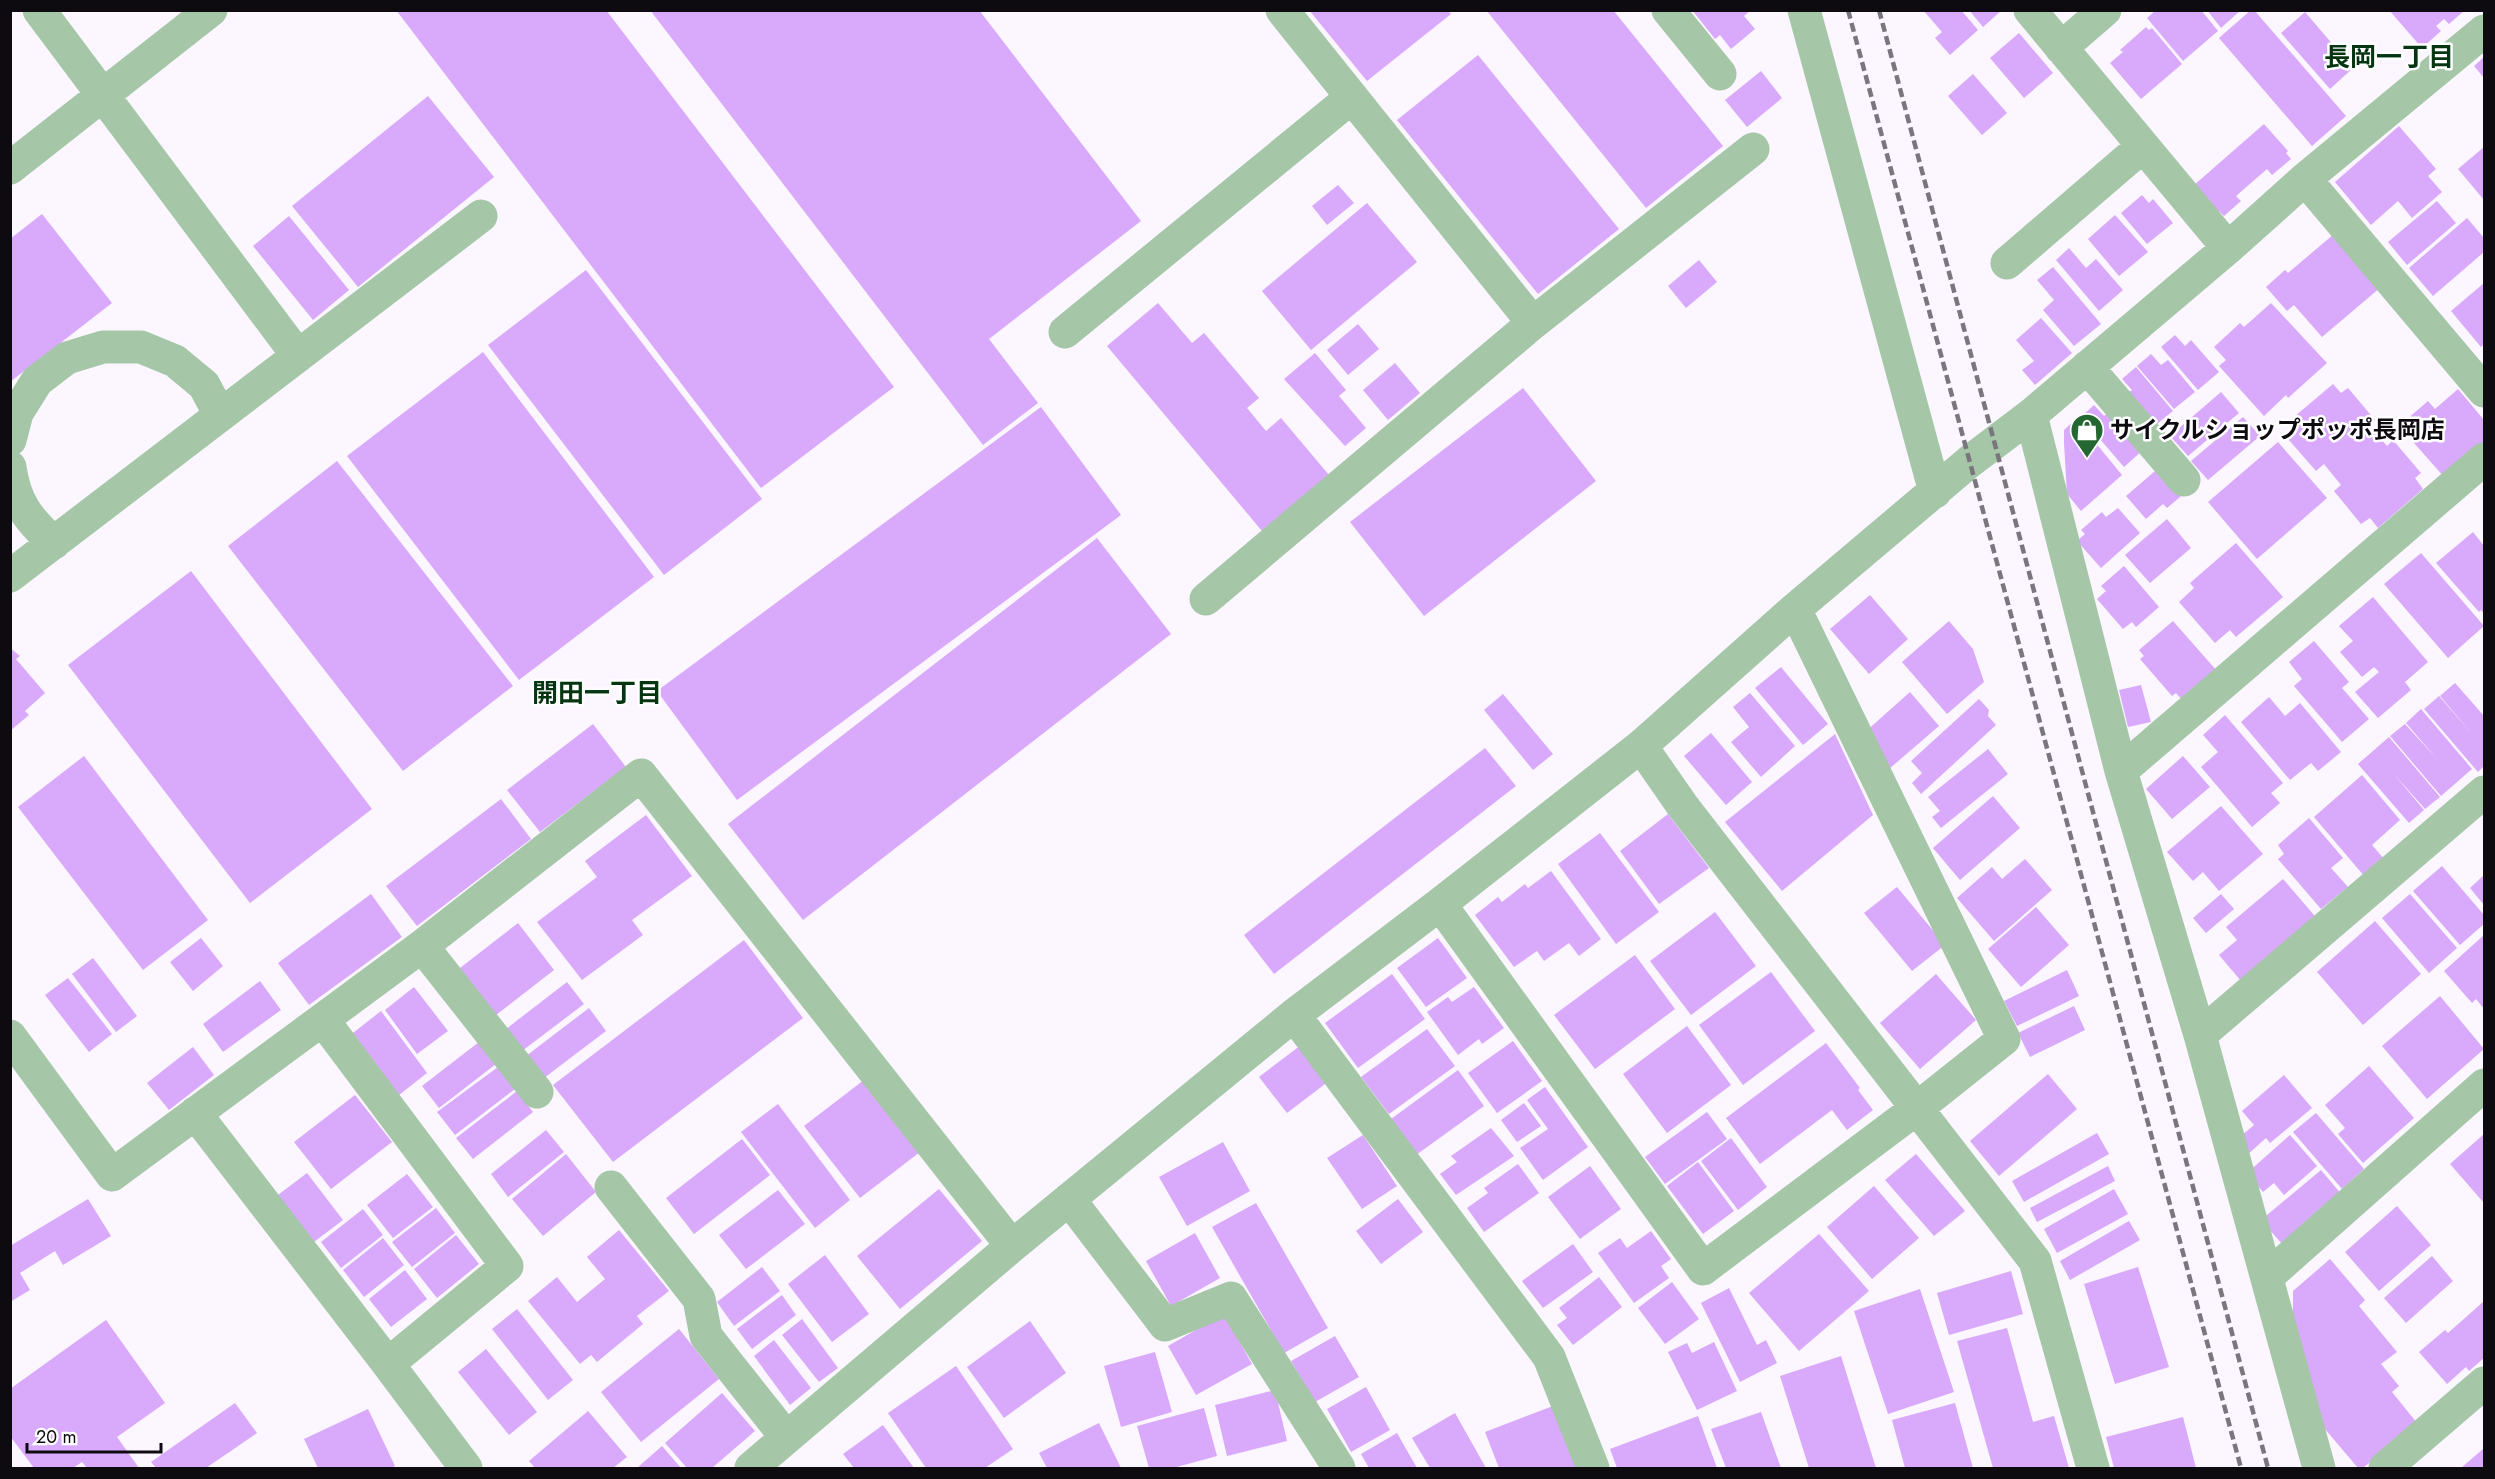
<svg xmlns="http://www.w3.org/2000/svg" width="2495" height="1479" font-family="Jost,'Noto Sans JP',sans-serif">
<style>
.building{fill:#d9a9fc}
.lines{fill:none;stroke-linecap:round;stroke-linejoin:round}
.minor{stroke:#a5c7a8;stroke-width:33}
.rail{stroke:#7a767d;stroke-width:4.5;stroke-dasharray:9 4.5;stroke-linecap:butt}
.labels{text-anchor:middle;stroke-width:5;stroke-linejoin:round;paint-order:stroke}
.poi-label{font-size:24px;font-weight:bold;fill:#0e0b10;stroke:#fff;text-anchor:start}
.neighbourhood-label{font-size:26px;font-weight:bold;fill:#053511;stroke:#fff}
</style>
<rect width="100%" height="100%" fill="#fbf6ff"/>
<path class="building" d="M396 10H606L894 387 761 488Z
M650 10H979L1141 221 989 339 1038 403 983 445Z
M1309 10H1447L1451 14 1367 81Z
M1486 10H1613L1723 146 1646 208Z
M1692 10H1751L1744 16 1755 29 1731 49 1720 35 1715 39Z
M1923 10H1961L1978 30 1950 55 1935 38 1942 32Z
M1969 10H2002L1983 27Z
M2156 10H2201L2218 31 2183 61 2147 18Z
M2207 10H2241L2221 28Z
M2251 10H2254L2346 116 2312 146 2219 38Z
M2389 10H2465L2449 24 2444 19 2436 26 2441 31 2422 48Z
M2305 12 2353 68 2330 89 2281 33Z
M2146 27 2149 30 2152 28 2182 64 2141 99 2110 63 2123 52 2120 50Z
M2019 33 2053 73 2024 98 1990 58Z
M1478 55 1619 229 1538 294 1397 120Z
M2484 57V78L2474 66Z
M1761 71 1782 98 1747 127 1725 100Z
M1973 74 2007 113 1982 135 1948 96Z
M428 96 494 177 358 287 292 206Z
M2264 124 2288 151 2286 153 2291 159 2272 175 2267 169 2236 196 2241 201 2224 216 2219 211 2216 213 2193 186Z
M2399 126 2436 169 2428 176 2442 192 2412 218 2398 201 2371 225 2335 182Z
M2484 147V200L2458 169Z
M1338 185 1354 203 1327 225 1312 206Z
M2142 195 2149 203 2153 199 2173 223 2147 244 2121 213Z
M2437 201 2456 223 2407 265 2388 242Z
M1367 203 1417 262 1311 350 1262 291Z
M42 214 112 303 10 382V239Z
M2115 215 2148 252 2119 276 2088 239Z
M289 216 349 290 313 320 253 246Z
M2467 218 2484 238V252L2433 296 2409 268Z
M2334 234 2381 287 2322 337 2294 305 2287 311 2266 287 2285 270 2288 273Z
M2069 248 2086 268 2096 259 2123 290 2099 311 2056 260Z
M1699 260 1717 282 1686 308 1668 286Z
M2053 267 2101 324 2074 346 2043 310 2054 300 2037 280Z
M586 270 762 499 664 575 488 345Z
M2484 283V344L2481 347 2451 311Z
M1158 303 1192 343 1204 333 1259 398 1247 408 1266 431 1281 418 1329 475 1262 531 1107 346Z
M2271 303 2327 363 2288 398 2286 395 2264 416 2219 366 2226 360 2214 347 2240 323 2244 327Z
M2041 318 2072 353 2035 385 2022 370 2034 361 2016 340Z
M1358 324 1379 349 1348 375 1327 350Z
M2175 335 2185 346 2191 340 2219 372 2198 390 2161 347Z
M483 352 654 577 519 680 347 456Z
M1315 353 1346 390 1339 396 1366 428 1345 446 1284 379Z
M2151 354 2161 365 2168 360 2195 392 2174 409 2137 366Z
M1395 363 1420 393 1388 420 1363 390Z
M2136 367 2173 411 2152 428 2124 396 2132 390 2122 379Z
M2333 384 2341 393 2348 388 2375 420 2369 425 2387 446 2393 440 2421 473 2415 478 2423 489 2378 528 2370 518 2361 524 2334 491 2341 485 2324 464 2316 471 2288 439 2296 432 2288 422Z
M1523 388 1596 481 1424 616 1350 522Z
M2458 389 2484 420V443L2445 478 2399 426 2428 401 2435 409Z
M2221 392 2239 413 2188 456 2170 436Z
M2094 405 2104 416 2111 410 2144 449 2124 467 2081 417Z
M1041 407 1121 515 737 800 657 691Z
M2243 417 2260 436 2208 480 2191 461Z
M2076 419 2122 475 2081 511 2067 494 2064 443V430Z
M2278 442 2327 498 2257 559 2208 502Z
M337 461 513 686 403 771 228 546Z
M2162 465 2186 492 2167 508 2163 504 2146 519 2126 496Z
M2118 508 2140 533 2101 568 2077 541 2085 534 2081 530 2102 512 2106 517Z
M2167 519 2191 548 2150 583 2125 555Z
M2473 532 2484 546V614L2481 610 2479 612 2436 563Z
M1097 538 1171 634 803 920 728 824Z
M2236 543 2283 597 2236 637 2230 630 2215 643 2179 602 2194 588 2190 583Z
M2421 553 2484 626 2448 658 2384 584Z
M2124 566 2159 607 2136 627 2132 622 2123 629 2097 599 2106 591 2101 586Z
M191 571 372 809 250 903 68 665Z
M1870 595 1908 639 1869 674 1830 629Z
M2373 597 2428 662 2405 682 2411 690 2378 718 2355 692 2379 672 2374 667 2362 677 2340 652 2353 641 2339 626Z
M1949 621 1973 649 1984 682 1947 714 1902 662Z
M2173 621 2217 671 2183 701 2176 693 2172 696 2140 659 2144 656 2139 650Z
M2314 641 2349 682 2342 688 2369 719 2342 742 2294 686 2302 679 2289 662Z
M10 648 20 656 16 659 45 693 25 711 29 715 10 731Z
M1781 667 1828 724 1803 745 1755 688Z
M2455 683 2484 716V766L2478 772 2424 709 2439 696 2474 736 2440 696Z
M2141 685 2151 722 2128 727 2119 690Z
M1910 692 1939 726 1889 769 1864 733Z
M1750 693 1795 746 1761 777 1731 742 1749 727 1733 707Z
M1503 694 1553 754 1533 770 1484 710Z
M2269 697 2285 716 2300 703 2341 752 2318 771 2311 763 2290 780 2241 722Z
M1979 699 1989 710 1988 716 1996 725 1921 794 1912 783 1922 773 1911 761Z
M2421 709 2472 769 2441 796 2390 736 2405 724 2437 759 2406 723Z
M2225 715 2283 783 2271 793 2280 803 2252 827 2201 767 2218 752 2203 735Z
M593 724 626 767 540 832 507 790Z
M1711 733 1752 782 1726 805 1684 756Z
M1835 734 1873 815 1782 891 1725 822Z
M2389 737 2440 797 2425 809 2393 773 2424 810 2409 823 2358 764Z
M1485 748 1516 786 1274 974 1244 935Z
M1988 749 2008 774 1941 828 1932 817 1940 811 1928 797Z
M84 756 208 920 143 970 18 807Z
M2183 756 2210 787 2172 819 2146 789Z
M2362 775 2400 820 2372 845 2385 860 2365 877 2314 817Z
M1993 796 2020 828 1960 880 1933 848Z
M501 799 531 839 417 926 386 886Z
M2221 806 2263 854 2219 891 2203 872 2193 881 2167 852Z
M1668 814 1709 868 1659 904 1620 851Z
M646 815 692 876 632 920 643 935 582 980 537 922 597 877 585 861Z
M2309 818 2343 858 2331 868 2348 887 2321 909 2278 859 2284 854 2278 845Z
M1600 833 1659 912 1616 944 1558 864Z
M2025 859 2052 890 1994 941 1957 898 1992 867 2002 879Z
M2442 866 2484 915V924L2460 945 2413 891Z
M1551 871 1601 939 1579 956 1569 943 1544 961 1537 951 1514 967 1475 915 1498 897 1502 902 1525 884 1528 888Z
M2484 875V905L2470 888Z
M2283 879 2320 922 2241 981 2219 955 2237 940 2226 927Z
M1897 887 1945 945 1912 971 1864 913Z
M371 894 402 937 309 1005 278 963Z
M2221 894 2234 909 2206 933 2193 918Z
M2410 894 2457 948 2429 973 2382 918Z
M2036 907 2069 945 2021 987 1988 949Z
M1715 912 1756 966 1691 1015 1650 961Z
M2375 921 2421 974 2363 1025 2317 972Z
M518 923 554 970 496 1015 460 968Z
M2484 935V1009L2476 999 2472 1003 2444 971Z
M201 938 223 966 193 991 170 962Z
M1438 938 1467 978 1426 1007 1397 968Z
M744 940 803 1018 613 1162 553 1085Z
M1635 955 1675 1009 1595 1069 1554 1015Z
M93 958 137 1016 116 1032 72 974Z
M2067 970 2079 996 2017 1026 2004 1001Z
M1771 972 1815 1031 1743 1085 1699 1025Z
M1392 974 1425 1019 1358 1068 1325 1023Z
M1936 974 1976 1020 1920 1069 1880 1023Z
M68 978 112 1034 89 1052 45 995Z
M260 981 281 1010 223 1052 203 1024Z
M567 982 584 1004 522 1051 506 1029Z
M414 987 448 1031 417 1054 385 1010Z
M1474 987 1504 1028 1482 1044 1479 1039 1458 1055 1427 1012 1448 997 1452 1002Z
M2440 996 2484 1049 2427 1099 2382 1046Z
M2074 1006 2085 1030 2030 1057 2018 1033Z
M589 1008 606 1031 544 1078 526 1056Z
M381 1011 427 1073 399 1095 353 1033Z
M1687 1026 1731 1085 1667 1133 1623 1074Z
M1427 1029 1455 1066 1389 1114 1361 1077Z
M1513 1041 1542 1081 1497 1113 1468 1073Z
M479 1042 496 1064 439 1108 422 1086Z
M1826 1043 1860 1088 1858 1090 1873 1110 1847 1130 1832 1110 1760 1164 1726 1118Z
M1301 1045 1329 1081 1287 1113 1259 1077Z
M193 1047 214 1075 169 1110 147 1083Z
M2369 1066 2414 1118 2363 1163 2338 1134 2345 1128 2325 1105Z
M498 1067 515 1089 455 1135 437 1112Z
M1458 1070 1484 1106 1416 1155 1391 1119Z
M2048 1074 2077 1109 1999 1176 1970 1141Z
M2284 1075 2312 1108 2270 1143 2266 1138 2246 1156 2234 1142 2254 1125 2242 1111Z
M864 1080 920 1152 860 1198 804 1126Z
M1545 1087 1588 1147 1543 1180 1520 1148 1548 1129 1527 1100Z
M517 1091 533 1112 473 1159 456 1138Z
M355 1095 392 1142 331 1189 294 1142Z
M1524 1103 1541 1126 1517 1142 1501 1120Z
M778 1104 850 1200 815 1228 741 1132Z
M1707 1112 1727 1139 1665 1184 1645 1157Z
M2316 1113 2364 1169 2342 1189 2293 1132Z
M1491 1128 1514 1156 1456 1195 1440 1174 1457 1162 1451 1156Z
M546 1130 564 1152 508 1197 491 1174Z
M2097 1133 2109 1154 2024 1202 2012 1181Z
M2484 1134V1203L2450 1164Z
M1363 1135 1397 1186 1362 1209 1327 1158Z
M2290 1135 2317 1166 2284 1195 2274 1183 2263 1192 2247 1173Z
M1731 1138 1767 1187 1738 1210 1701 1161Z
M742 1139 770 1175 694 1234 666 1198Z
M1223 1142 1250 1191 1187 1226 1159 1177Z
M566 1154 596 1192 543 1236 512 1199Z
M1916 1154 1965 1211 1934 1236 1885 1180Z
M1698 1162 1734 1211 1703 1234 1667 1186Z
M1518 1164 1539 1193 1484 1232 1467 1208 1488 1193 1484 1188Z
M1590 1166 1621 1209 1580 1239 1548 1197Z
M2108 1166 2115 1181 2037 1222 2030 1208Z
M2321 1170 2342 1195 2283 1245 2261 1220Z
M307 1173 343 1220 310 1245 274 1198Z
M407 1174 433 1207 393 1238 367 1205Z
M1874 1186 1919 1238 1872 1279 1827 1227Z
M939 1189 982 1241 900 1309 857 1256Z
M2114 1189 2128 1214 2057 1253 2044 1229Z
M778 1190 805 1224 746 1269 719 1235Z
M88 1199 111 1236 63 1265 55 1251 20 1273 30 1290 10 1302V1246Z
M1398 1199 1423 1232 1381 1264 1356 1231Z
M1256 1203 1328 1328 1284 1353 1212 1227Z
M2397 1206 2431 1245 2379 1291 2345 1252Z
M436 1208 455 1233 412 1267 392 1242Z
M363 1209 383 1235 341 1268 321 1242Z
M2129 1221 2140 1240 2070 1280 2060 1261Z
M619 1230 669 1291 637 1316 643 1324 597 1362 591 1355 580 1364 528 1301 557 1277 577 1302 605 1279 587 1257Z
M1651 1231 1671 1259 1661 1266 1669 1278 1634 1303 1598 1253 1620 1238 1627 1248Z
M1195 1233 1220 1278 1171 1306 1146 1261Z
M1819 1234 1869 1291 1799 1351 1749 1293Z
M456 1235 479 1264 437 1298 414 1269Z
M383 1238 404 1265 364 1297 343 1270Z
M1573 1244 1593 1272 1543 1308 1522 1281Z
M825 1255 869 1314 832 1342 788 1284Z
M2432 1256 2453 1281 2406 1323 2384 1298Z
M2330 1259 2365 1300 2359 1306 2397 1352 2381 1364 2399 1386 2392 1392 2417 1423 2363 1468H2358L2319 1422 2293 1332V1291Z
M762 1267 780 1291 734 1326 717 1302Z
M2138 1267 2169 1367 2115 1384 2084 1284Z
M405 1270 427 1299 391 1327 369 1299Z
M2011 1271 2023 1314 1949 1335 1937 1293Z
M1599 1277 1622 1307 1573 1345 1557 1325 1567 1318 1559 1308Z
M1672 1282 1699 1319 1665 1344 1638 1308Z
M1729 1288 1757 1345 1766 1340 1777 1363 1740 1382 1701 1303Z
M1920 1289 1954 1392 1888 1414 1854 1311Z
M782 1295 796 1315 752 1349 737 1329Z
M2483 1302 2484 1358 2469 1371 2466 1367 2447 1384 2419 1352 2445 1330 2448 1333Z
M517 1309 573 1380 548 1400 492 1329Z
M1224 1314 1252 1364 1196 1395 1168 1346Z
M802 1319 838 1368 819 1382 782 1335Z
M106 1320 165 1403 117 1437 139 1468H87L82 1462 73 1468H34L10 1436V1389Z
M1030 1321 1066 1373 1004 1418 967 1367Z
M2007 1328 2033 1422 2054 1416 2069 1468H1993L1957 1341Z
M679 1329 719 1379 641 1442 601 1392Z
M1335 1336 1359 1377 1315 1402 1291 1361Z
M774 1340 811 1388 790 1405 754 1356Z
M1714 1342 1737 1391 1697 1410 1668 1352 1687 1343 1692 1353Z
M486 1349 537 1412 509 1435 458 1372Z
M1155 1352 1172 1412 1121 1427 1104 1366Z
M1841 1356 1876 1468H1809L1780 1376Z
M956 1366 1013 1449 985 1468H926L888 1413Z
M1366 1387 1390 1430 1351 1452 1327 1409Z
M1275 1390 1287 1441 1227 1456 1215 1405Z
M722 1393 755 1431 712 1468H687L665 1443Z
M235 1403 257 1433 206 1468H156L151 1462Z
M1955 1403 1973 1468H1905L1892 1420Z
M1553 1406 1576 1468H1499L1485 1432Z
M1204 1408 1217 1456 1173 1468H1149L1137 1426Z
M368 1409 395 1466 391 1468H318L304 1439Z
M588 1411 627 1457 613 1468H535L529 1461Z
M1761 1412 1781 1468H1726L1711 1429Z
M1455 1413 1486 1468H1430L1412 1438Z
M1698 1416 1717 1468H1617L1610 1449Z
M2183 1417 2196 1468H2114L2106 1437Z
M1099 1423 1121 1468H1047L1039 1453Z
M883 1425 914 1468H854L843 1454Z
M1397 1433 1417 1468H1369L1361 1454Z
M662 1446 681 1468H637Z
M2483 1449 2484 1451V1468H2461Z"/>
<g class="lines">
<path class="minor" d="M39 10 298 356
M1282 10 1533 323
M1668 10 1720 74
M1804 10 1935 492
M2030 10 2228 248
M2061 48 2105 10
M10 168 211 10
M2305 179 2484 391
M2007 263 2143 146
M1065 332 1352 97
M2087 367 2184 480
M2031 415 2121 771 2200 1035 2319 1468
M10 440 17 413 37 381 67 358 103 347H141L175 361 204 385 220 415
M10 467C15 503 28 519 54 543
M10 576 481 216
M1206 599 1533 323 1753 149
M1641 746 1682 805 2035 1261 2093 1468
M2121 771 2484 459
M1440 904 1703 1269 1916 1109 2004 1039 1795 609
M422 946 537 1092
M1294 1015 1549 1357 1593 1468
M323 1020 507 1266 388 1364 466 1468
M2200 1035 2484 792
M10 1036 112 1175 422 946 641 775 1012 1246
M195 1113 388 1364
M611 1187 699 1299 706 1336 786 1437
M1069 1199 1165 1325 1231 1298 1339 1468
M2267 1277 2484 1085
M751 1468 1012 1246 1294 1015 1440 904 1641 746 1795 609 1969 462 2031 415 2228 248 2305 179 2484 31
M2385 1468 2484 1383"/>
<path class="rail" d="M1848 10 2241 1468
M1879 10 2268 1468"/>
</g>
<defs>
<g id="shop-pin" transform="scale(1.725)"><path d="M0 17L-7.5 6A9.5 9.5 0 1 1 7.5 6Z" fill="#256731" stroke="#fff"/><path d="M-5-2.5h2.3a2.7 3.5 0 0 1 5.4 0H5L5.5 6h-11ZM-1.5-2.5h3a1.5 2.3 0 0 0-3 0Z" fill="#fff"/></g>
</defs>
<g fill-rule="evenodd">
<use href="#shop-pin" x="2087" y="430"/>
</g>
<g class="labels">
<g class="poi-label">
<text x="2110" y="438">サイクルショップポッポ長岡店</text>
</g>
<g class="neighbourhood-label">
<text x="2389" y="66">長岡一丁目</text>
<text x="597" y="702">開田一丁目</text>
</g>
</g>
<rect width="2495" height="1479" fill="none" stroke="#0e0b10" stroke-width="24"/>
<path d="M27 1443v9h134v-9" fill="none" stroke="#0e0b10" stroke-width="3"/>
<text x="36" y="1443" font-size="18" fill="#0e0b10" stroke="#ffffff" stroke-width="4.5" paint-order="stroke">20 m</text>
</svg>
